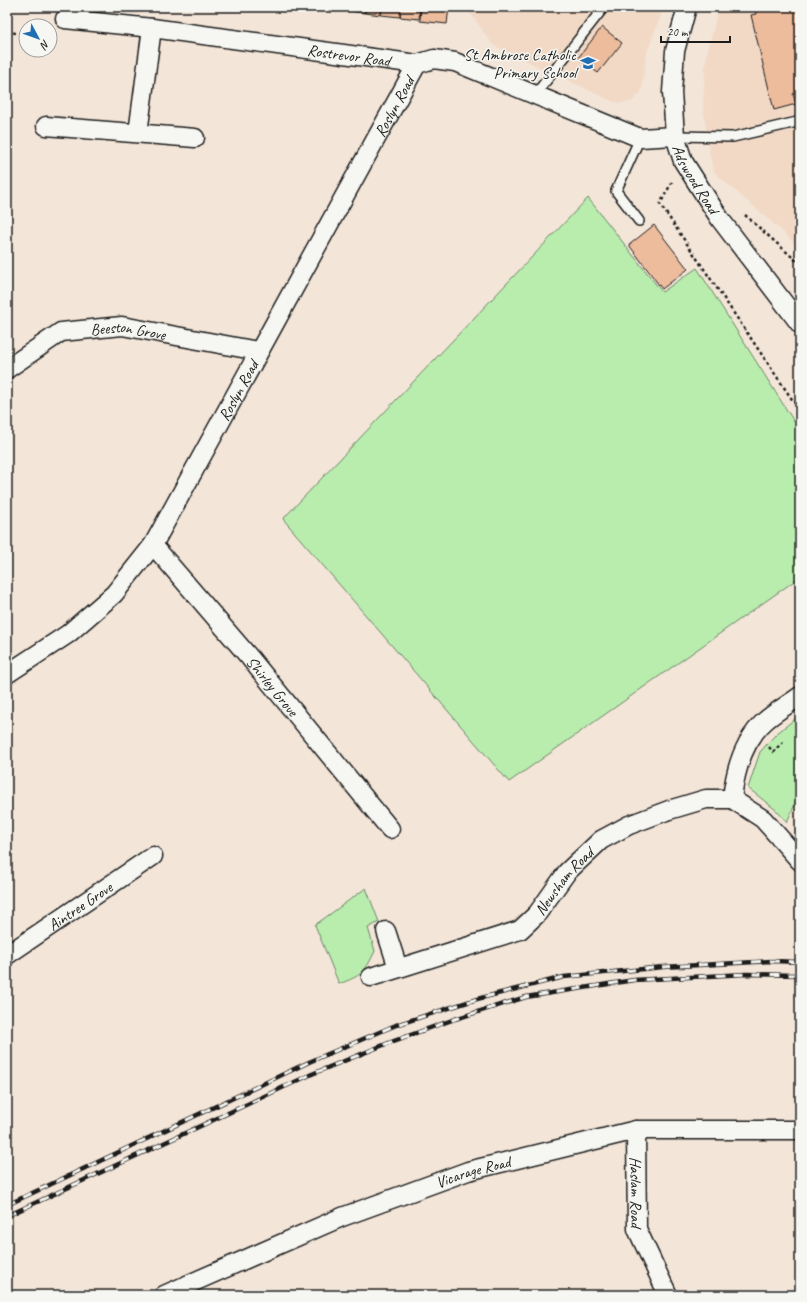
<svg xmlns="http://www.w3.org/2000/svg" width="807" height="1302" font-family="Caveat,sans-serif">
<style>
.built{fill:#f1d9c6}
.green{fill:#b9edae;stroke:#6a8465}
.building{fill:#edbc9d;stroke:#1c1c1c}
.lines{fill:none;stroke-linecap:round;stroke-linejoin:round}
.service-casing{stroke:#1c1c1c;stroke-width:12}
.minor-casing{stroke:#1c1c1c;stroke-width:21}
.path{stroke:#1c1c1c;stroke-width:2.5;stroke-dasharray:3 3;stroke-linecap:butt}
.service{stroke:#f6f6f2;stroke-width:9}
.minor{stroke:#f6f6f2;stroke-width:18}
.rail-casing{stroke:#1c1c1c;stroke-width:4.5}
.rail{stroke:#f6f6f2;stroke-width:3;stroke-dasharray:9;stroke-linecap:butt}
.labels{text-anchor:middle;stroke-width:3;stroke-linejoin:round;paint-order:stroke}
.poi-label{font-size:16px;fill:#1c1c1c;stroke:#f6f6f2;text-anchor:end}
.street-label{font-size:16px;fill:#1c1c1c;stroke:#f6f6f2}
</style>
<rect width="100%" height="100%" fill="#f3e5d8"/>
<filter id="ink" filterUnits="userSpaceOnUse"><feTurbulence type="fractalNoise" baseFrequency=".025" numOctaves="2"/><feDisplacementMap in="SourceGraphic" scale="8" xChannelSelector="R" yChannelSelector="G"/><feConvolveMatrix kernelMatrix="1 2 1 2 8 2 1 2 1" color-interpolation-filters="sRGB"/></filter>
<g filter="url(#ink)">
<path class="built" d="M466 7H664L647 52 641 93 632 101 622 103 614 102 493 45Z
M719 7H800V249L781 230 715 173 710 157 703 106 706 57Z"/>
<path class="green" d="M588 198 662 292 697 268 800 431V577L509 782 283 519Z
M800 715V793L787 822 776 810 748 788 760 752 776 734Z
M366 888 379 922 368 928 375 951C364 974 362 975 339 984L315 925Z"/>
<path class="building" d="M315 7H334V9Z
M349 7H365V13L349 11Z
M365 7H382L381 15 365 13Z
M382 7H401L400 17 381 15Z
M401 7H420L419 19 400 17Z
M421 7H449L447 24 420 21Z
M755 7H800V93L793 94 796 104 774 110 751 15 756 14Z
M602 27 622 43 598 73 578 58Z
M654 225 688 269 662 289 629 245Z"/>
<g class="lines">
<g class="service-casing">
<path id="service" d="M535 95 604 7
M675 136 733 137 797 122
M639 221 616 191 640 138"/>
</g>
<g class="minor-casing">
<g id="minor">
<path id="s1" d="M687 7 675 51 672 92 675 136 683 161 720 219 800 324"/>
<path id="s2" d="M65 19 152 28 417 64 434 59 455 62 640 138 675 136"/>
<path d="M46 126 195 138"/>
<path d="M138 133 152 28"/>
<path id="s3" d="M7 369 61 332 122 326 258 351"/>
<path id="s4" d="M153 545 250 658 390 829"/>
<path id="s5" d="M7 674 68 634 114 594 153 545 417 64"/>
<path d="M732 799C735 770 743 741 765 721 775 712 789 704 800 696"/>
<path d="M386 931 398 968"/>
<path id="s6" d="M7 955 153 856"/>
<path id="s7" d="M371 977 520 930 537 914 567 872 601 840 629 825 669 810 706 799H732L763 819 800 861"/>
<path id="s8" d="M636 1130 637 1229 668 1295"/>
<path id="s9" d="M164 1295 342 1217 468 1171 636 1130H800"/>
</g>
</g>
<path class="path" d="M7 32 26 34
M672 182 660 204 800 411
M745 215 800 264
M769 747 773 752 783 742"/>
<use href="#service" class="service"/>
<use href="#minor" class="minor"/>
<g class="rail-casing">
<path id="rail" d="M7 1205 309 1062 396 1025 477 999 564 977 663 967 772 961 800 962
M7 1216 312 1074 391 1042 455 1019 526 997 634 980 746 974 800 975"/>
</g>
<use href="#rail" class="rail"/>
</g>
</g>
<defs>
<g id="school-bare" transform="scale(1.2)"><path d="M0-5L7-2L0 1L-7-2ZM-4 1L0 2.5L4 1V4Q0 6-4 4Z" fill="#1f6fb2" stroke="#f6f6f2" stroke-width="2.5" paint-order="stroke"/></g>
</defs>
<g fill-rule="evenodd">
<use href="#school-bare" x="588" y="63"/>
</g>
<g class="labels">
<g class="poi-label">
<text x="576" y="60">St Ambrose Catholic<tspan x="576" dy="18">Primary School</tspan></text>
</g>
<g class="street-label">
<text dy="6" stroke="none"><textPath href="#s2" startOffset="286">Rostrevor Road</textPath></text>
<text dy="6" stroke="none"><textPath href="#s5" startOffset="697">Roslyn Road</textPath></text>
<text dy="6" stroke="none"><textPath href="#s1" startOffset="179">Adswood Road</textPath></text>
<text dy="6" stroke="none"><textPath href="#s3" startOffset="133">Beeston Grove</textPath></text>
<text dy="6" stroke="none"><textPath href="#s5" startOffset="373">Roslyn Road</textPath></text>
<text dy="6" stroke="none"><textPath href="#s4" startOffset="185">Shirley Grove</textPath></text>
<text dy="6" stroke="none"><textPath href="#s7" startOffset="222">Newsham Road</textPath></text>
<text dy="6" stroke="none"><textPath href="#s6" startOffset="88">Aintree Grove</textPath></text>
<text dy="6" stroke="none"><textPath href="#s9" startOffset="333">Vicarage Road</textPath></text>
<text dy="6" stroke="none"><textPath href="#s8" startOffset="62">Haslam Road</textPath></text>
</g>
</g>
<rect width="807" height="1302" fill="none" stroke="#f6f6f2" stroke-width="24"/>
<rect x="12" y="12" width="783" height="1278" fill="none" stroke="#1c1c1c" stroke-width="1.5" filter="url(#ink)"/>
<g transform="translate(38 38) rotate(131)"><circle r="19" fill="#f6f6f2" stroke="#9f9f9c"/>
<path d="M0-3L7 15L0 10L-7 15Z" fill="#1f6fb2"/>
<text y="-6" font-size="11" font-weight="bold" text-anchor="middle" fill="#1c1c1c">N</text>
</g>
<path d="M661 36v6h69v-6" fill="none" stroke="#1c1c1c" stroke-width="2"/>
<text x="667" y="36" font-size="12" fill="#1c1c1c" stroke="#f6f6f2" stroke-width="3" paint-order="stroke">20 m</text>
</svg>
